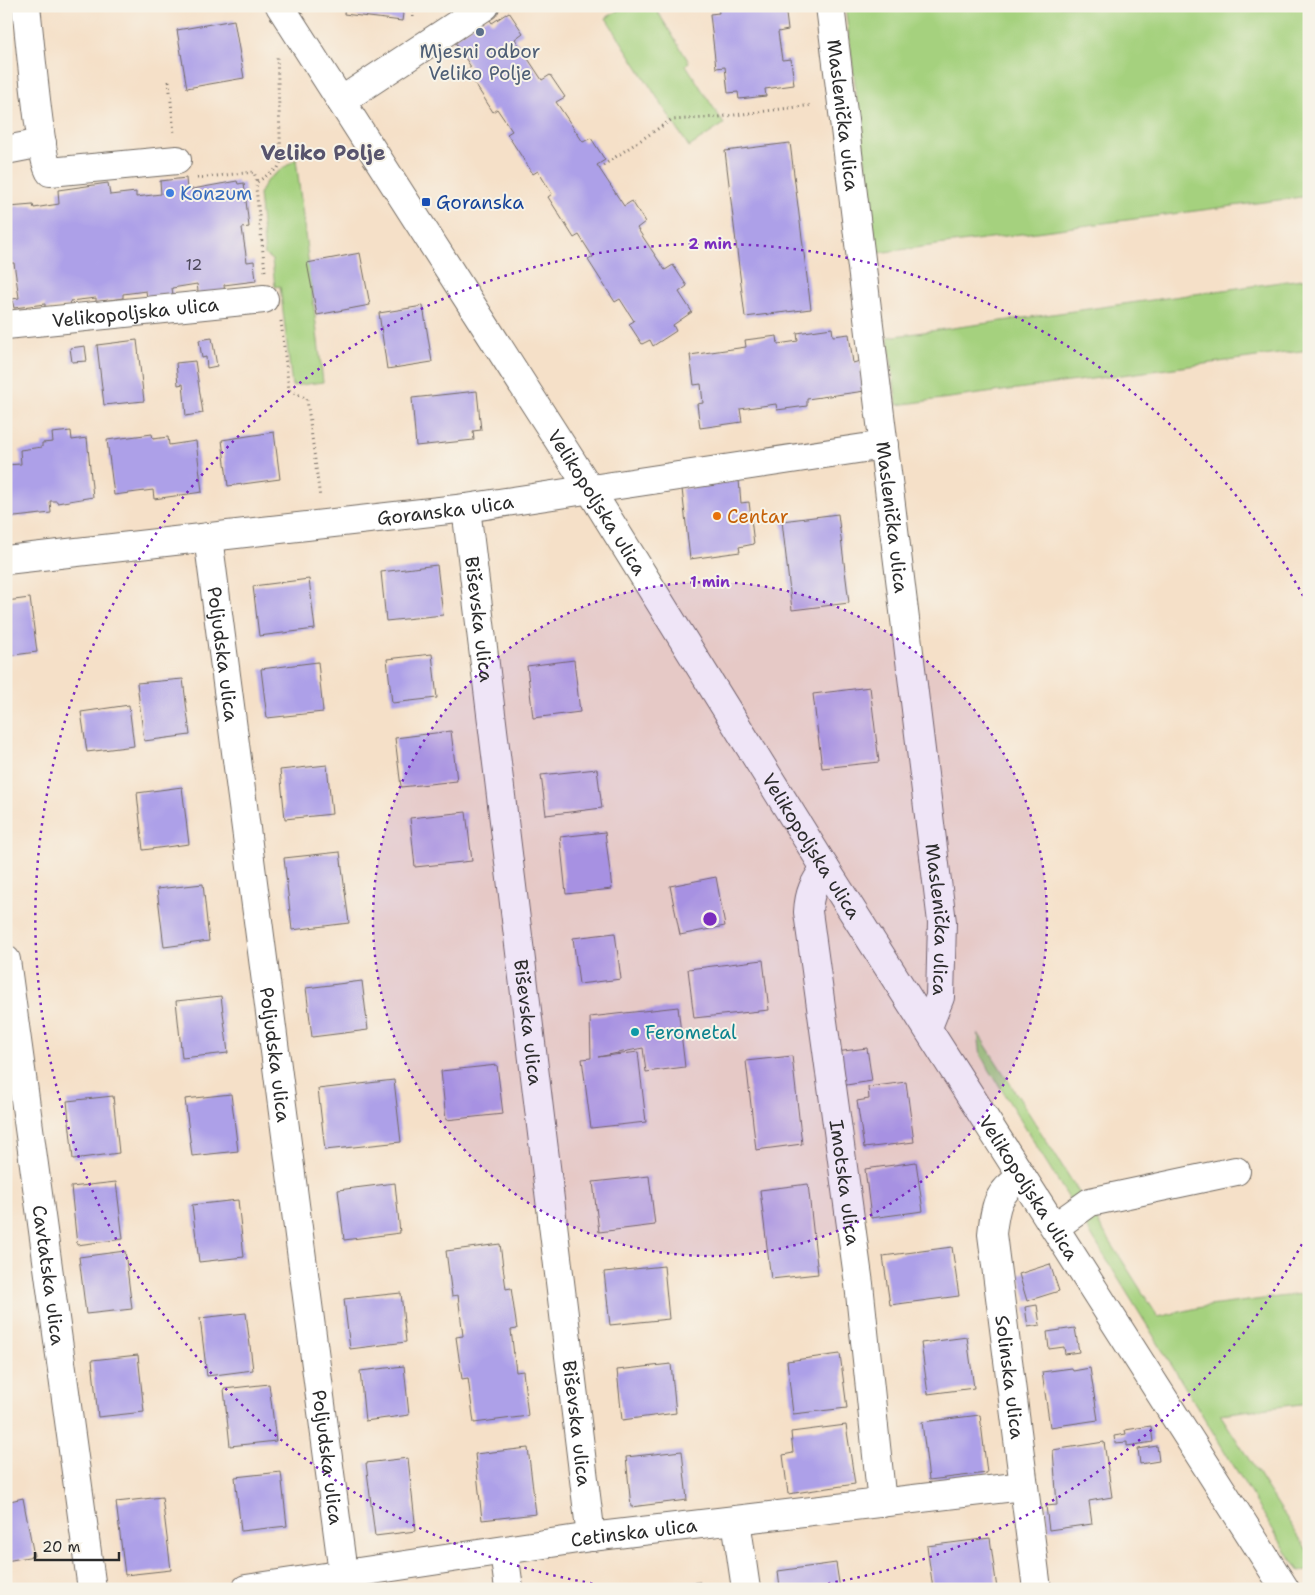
<svg xmlns="http://www.w3.org/2000/svg" width="1315" height="1595" font-family="'Shantell Sans',sans-serif">
<style>
.green{fill:#a5d17e;stroke:#687e54}
.building{fill:#ada0e8}
.lines{fill:none;stroke-linecap:round;stroke-linejoin:round}
.minor-casing{stroke:#726a62;stroke-width:30}
.path{stroke:#726a62;stroke-width:3;stroke-dasharray:1 4;stroke-linecap:butt}
.minor{stroke:#fff;stroke-width:28}
.ring{fill:none;stroke:#7b2cbf;stroke-width:2.5;stroke-dasharray:2.5 5}
.service-dot{fill:#5c6f8a;stroke:#f7f3e8;stroke-width:2}
.shop-dot{fill:#3f7fe0;stroke:#f7f3e8;stroke-width:2}
.transit-dot{fill:#1a4fb4;stroke:#f7f3e8;stroke-width:2}
.food-dot{fill:#e8710a;stroke:#f7f3e8;stroke-width:2}
.culture-dot{fill:#0f9aa8;stroke:#f7f3e8;stroke-width:2}
.labels{text-anchor:middle;stroke-width:4;stroke-linejoin:round;paint-order:stroke}
.number-label{font-size:16px;fill:#4c485a}
.service-label{font-size:19px;fill:#4e5e75;stroke:#f7f3e8}
.street-label{font-size:19px;fill:#2b2b2b;stroke:#f7f3e8}
.shop-label{font-size:19px;fill:#366cbe;stroke:#f7f3e8;text-anchor:start}
.transit-label{font-size:19px;fill:#164399;stroke:#f7f3e8;text-anchor:start}
.food-label{font-size:19px;fill:#c56008;stroke:#f7f3e8;text-anchor:start}
.culture-label{font-size:19px;fill:#0d838f;stroke:#f7f3e8;text-anchor:start}
.quarter-label{font-size:21px;font-weight:bold;fill:#58546d;stroke:#f7f3e8}
.centre{fill:#7b2cbf;stroke:#f7f3e8;stroke-width:2.5}
.ring-label{font-size:15px;text-anchor:middle;font-weight:bold;fill:#7b2cbf;stroke:#f7f3e8;stroke-width:4;stroke-linejoin:round;paint-order:stroke}
</style>
<rect width="100%" height="100%" fill="#f7f3e8"/>
<filter id="ink" filterUnits="userSpaceOnUse"><feTurbulence type="fractalNoise" baseFrequency=".02" numOctaves="2"/><feDisplacementMap in="SourceGraphic" scale="10" xChannelSelector="R" yChannelSelector="G"/><feConvolveMatrix kernelMatrix="1 2 1 2 8 2 1 2 1" color-interpolation-filters="sRGB"/></filter>
<filter id="wash" filterUnits="userSpaceOnUse"><feTurbulence type="fractalNoise" baseFrequency=".0096" numOctaves="4" result="noise"/><feDisplacementMap in="SourceGraphic" scale="20" xChannelSelector="R" yChannelSelector="G"/><feGaussianBlur stdDeviation="1.12" result="paint"/><feColorMatrix in="noise" values="0 0 0 0 0 0 0 0 0 0 0 0 0 0 0 0 0 1.4 0 .05"/><feComposite in="paint" operator="in"/></filter>
<g filter="url(#wash)">
<rect width="100%" height="100%" fill="#f5e0c8"/>
<path class="green" d="M625 6H654L689 62 686 65 724 124 689 147 606 18Z
M845 6H1309V196L877 253Z
M296 159 323 382 292 386 280 286 275 287 272 260 265 255 259 194 267 180Z
M1309 278V350L897 405 888 337Z
M978 1033 1158 1317 1202 1307 1309 1293V1403L1220 1414 1307 1550H1309V1569L1300 1572 1288 1554 981 1056Z"/>
<g id="blocks">
<path class="building" d="M345 6H404L402 21 344 14Z
M718 6H785L788 30 778 32 782 60 791 59 794 85 765 89 766 96 739 99 738 92 728 93 725 67 716 68 710 14 719 13Z
M509 12 523 33 515 39 542 80 550 75 565 97 556 102 583 142 591 138 605 160 597 165 624 206 632 201 645 222 637 228 665 270 673 265 687 286 679 292 692 312 673 325 676 331 653 346 650 340 642 344 629 324 634 321 620 299 615 302 588 260 593 257 579 235 574 238 548 197 552 194 538 171 533 174 507 134 512 131 497 109 493 112 466 70 471 67 453 39 488 17 492 23Z
M234 20 244 78 187 88 177 30Z
M790 143 811 309 745 317 725 151Z
M186 178 187 190 237 181 238 184 244 183 249 227 242 228 247 262 254 261 256 281 224 285 225 295 199 298 197 284 172 288 174 301 148 305 146 291 123 294V298L96 302V298L70 301 71 305 45 309V304L14 308 12 299 19 298 14 263H6V227L11 226 9 207 33 205 34 208 59 204 58 190 108 183 110 195 136 192V197L161 194 160 181Z
M360 253 370 305 317 315 307 263Z
M423 306 432 362 387 369 379 313Z
M832 328 833 336 849 334 853 363 860 361 865 391 807 399V406L777 410 776 404 740 409 742 422 700 428 697 404 703 403 701 384 694 385 690 355 746 347 745 340 777 336 778 344 798 341 797 333Z
M212 338 217 366 207 368 206 357 202 358 199 340Z
M137 340 144 401 104 405 97 345Z
M85 346 87 361 72 362 70 348Z
M195 361 203 413 186 416 183 384 178 385 176 363Z
M477 391 481 430 473 431 474 440 416 446 412 398Z
M71 431 72 440 87 438 93 497 57 503V501H50L51 513 6 518V465L21 464 20 450 42 447V443L53 442 52 433Z
M274 432 280 479 228 486 222 440Z
M152 434 153 439 168 437 169 445 196 441 202 492 154 499 153 490 114 495 107 440Z
M739 480 741 503 749 502 754 544 739 547 740 552 690 559 682 489Z
M838 514 849 603 792 610 782 521Z
M437 565 443 615 386 621 381 572Z
M309 579 315 629 259 636 253 586Z
M30 598 37 652 6 656V601Z
M432 654 437 698 392 703 387 659Z
M574 660 580 712 533 718 527 666Z
M318 662 323 712 267 718 261 669Z
M183 679 190 735 144 741 137 683Z
M870 687 879 762 822 768 813 694Z
M129 705 134 746 87 752 81 712Z
M451 731 457 781 401 787 395 738Z
M327 765 332 814 285 819 280 770Z
M597 769 602 808 546 815 541 775Z
M182 787 189 844 143 850 137 793Z
M466 812 472 861 415 867 410 818Z
M605 832 612 889 566 894 560 837Z
M340 852 349 923 292 930 284 858Z
M716 877 725 926 680 935 670 886Z
M203 884 209 941 164 947 157 889Z
M615 933 621 979 579 984 573 938Z
M763 960 769 1010 694 1018 688 969Z
M362 981 368 1030 312 1037 306 988Z
M221 996 228 1053 182 1058 176 1001Z
M678 1007 685 1067 646 1072 643 1048 598 1057 638 1052 646 1122 591 1128 582 1059 591 1058 590 1017Z
M867 1048 872 1081 840 1086 836 1052Z
M792 1056 802 1144 756 1150 746 1061Z
M497 1065 503 1114 446 1120 441 1071Z
M394 1080 401 1142 325 1150 318 1089Z
M906 1082 914 1142 864 1148 857 1101 869 1099 868 1087Z
M231 1094 238 1151 192 1156 185 1099Z
M113 1096 119 1153 73 1159 67 1101Z
M916 1162 923 1211 871 1218 865 1169Z
M649 1176 655 1225 599 1232 593 1182Z
M116 1182 123 1239 77 1245 71 1187Z
M395 1183 400 1233 344 1240 338 1190Z
M808 1184 818 1274 771 1279 760 1190Z
M238 1200 244 1257 199 1262 192 1205Z
M500 1244 506 1289 511 1288 517 1329 511 1330 516 1372 523 1371 528 1416 474 1423 468 1378 462 1379 456 1337 463 1336 458 1295 452 1296 446 1251Z
M952 1247 959 1296 890 1305 883 1256Z
M125 1251 132 1309 86 1314 79 1257Z
M1050 1264 1059 1291 1027 1301 1019 1274Z
M664 1266 669 1319 610 1325 604 1272Z
M401 1293 406 1342 350 1349 344 1299Z
M1037 1305 1040 1325 1028 1327 1025 1307Z
M246 1313 253 1370 207 1376 200 1318Z
M1075 1328 1079 1352 1065 1354 1064 1347 1049 1349 1047 1332Z
M967 1337 974 1388 928 1394 921 1343Z
M840 1354 847 1408 793 1414 787 1361Z
M138 1355 144 1412 98 1417 92 1360Z
M671 1364 676 1413 622 1420 617 1370Z
M404 1366 409 1415 365 1421 360 1371Z
M1072 1368 1073 1371 1090 1368 1098 1420 1050 1427 1042 1372Z
M269 1384 276 1441 230 1446 224 1389Z
M980 1415 987 1473 929 1480 922 1422Z
M846 1425 855 1484 788 1494 783 1455 793 1453 791 1432Z
M1151 1426 1153 1442 1127 1446V1442L1115 1443 1114 1436 1126 1434 1125 1430Z
M1104 1442 1112 1497 1089 1501 1092 1524 1049 1530 1046 1506 1057 1505 1053 1450Z
M1157 1446 1159 1461 1140 1464 1138 1449Z
M528 1448 536 1514 482 1520 475 1454Z
M682 1451 687 1500 631 1507 626 1457Z
M408 1458 416 1531 375 1536 366 1463Z
M281 1472 287 1526 241 1531 235 1477Z
M162 1497 171 1570 125 1575 116 1502Z
M23 1498 34 1556 6 1561V1502Z
M990 1538 997 1589H933L927 1546Z
M836 1563 840 1589H780L778 1571Z
M700 1582 701 1589H648V1587Z"/>
</g>
</g>
<g filter="url(#ink)">
<use href="#blocks" fill-opacity="0" stroke="#726a62" stroke-width="1"/>
<g class="lines">
<g class="minor-casing">
<g id="minor">
<path d="M26 6C29 31 40 161 50 172L177 160"/>
<path id="s1" d="M280 6 589 488 825 868 1285 1589"/>
<path id="s2" d="M830 6 942 922 940 997 928 1027"/>
<path d="M341 101 485 6"/>
<path d="M6 150 42 143"/>
<path id="s3" d="M6 325 264 299"/>
<path id="s4" d="M466 508 591 1537"/>
<path id="s5" d="M208 537 343 1573"/>
<path id="s6" d="M6 560 466 508 884 445"/>
<path id="s7" d="M825 868C814 883 809 893 808 912L859 1284 882 1503"/>
<path id="s8" d="M6 960 92 1589"/>
<path id="s9" d="M1022 1177C997 1192 995 1206 992 1234L1037 1589"/>
<path d="M1055 1227 1090 1202 1236 1171"/>
<path d="M736 1520 746 1589"/>
<path d="M504 1551 509 1589"/>
<path id="s10" d="M246 1589 591 1537 1024 1486"/>
</g>
</g>
<path class="path" d="M413 6V20
M169 81 174 133
M599 168 671 120 719 117 813 105
M197 178 254 172 257 182
M265 271 256 188 257 182 278 168 281 161 277 55
M281 321 289 390 307 399 320 498"/>
<use href="#minor" class="minor"/>
</g>
</g>
<circle cx="710" cy="919" r="337" fill="#7b2cbf" fill-opacity=".12"/>
<g class="ring">
<circle cx="710" cy="919" r="337"/>
<path d="M1309 1231A675 675 0 0 1 798 1588M622 1588A675 675 0 1 1 1309 607"/>
</g>
<circle class="service-dot" cx="480" cy="32" r="5"/>
<circle class="shop-dot" cx="170" cy="193" r="5"/>
<rect class="transit-dot" x="421" y="197" width="10" height="10" rx="2.5"/>
<circle class="food-dot" cx="717" cy="516" r="5"/>
<circle class="culture-dot" cx="635" cy="1032" r="5"/>
<g class="labels">
<g class="number-label">
<text x="194" y="270">12</text>
</g>
<g class="service-label">
<text x="480" y="58">Mjesni odbor<tspan x="480" dy="22">Veliko Polje</tspan></text>
</g>
<g class="street-label">
<text dy="7" stroke="none"><textPath href="#s2" startOffset="110">Maslenička ulica</textPath></text>
<text dy="7" stroke="none"><textPath href="#s3" startOffset="130">Velikopoljska ulica</textPath></text>
<text dy="7" stroke="none"><textPath href="#s1" startOffset="589">Velikopoljska ulica</textPath></text>
<text dy="7" stroke="none"><textPath href="#s6" startOffset="442">Goranska ulica</textPath></text>
<text dy="7" stroke="none"><textPath href="#s2" startOffset="515">Maslenička ulica</textPath></text>
<text dy="7" stroke="none"><textPath href="#s4" startOffset="112">Biševska ulica</textPath></text>
<text dy="7" stroke="none"><textPath href="#s5" startOffset="118">Poljudska ulica</textPath></text>
<text dy="7" stroke="none"><textPath href="#s1" startOffset="994">Velikopoljska ulica</textPath></text>
<text dy="7" stroke="none"><textPath href="#s2" startOffset="920">Maslenička ulica</textPath></text>
<text dy="7" stroke="none"><textPath href="#s4" startOffset="518">Biševska ulica</textPath></text>
<text dy="7" stroke="none"><textPath href="#s5" startOffset="522">Poljudska ulica</textPath></text>
<text dy="7" stroke="none"><textPath href="#s7" startOffset="321">Imotska ulica</textPath></text>
<text dy="7" stroke="none"><textPath href="#s1" startOffset="1399">Velikopoljska ulica</textPath></text>
<text dy="7" stroke="none"><textPath href="#s8" startOffset="318">Cavtatska ulica</textPath></text>
<text dy="7" stroke="none"><textPath href="#s9" startOffset="212">Solinska ulica</textPath></text>
<text dy="7" stroke="none"><textPath href="#s4" startOffset="922">Biševska ulica</textPath></text>
<text dy="7" stroke="none"><textPath href="#s5" startOffset="928">Poljudska ulica</textPath></text>
<text dy="7" stroke="none"><textPath href="#s10" startOffset="392">Cetinska ulica</textPath></text>
</g>
<g class="shop-label">
<text x="180" y="200">Konzum</text>
</g>
<g class="transit-label">
<text x="436" y="209">Goranska</text>
</g>
<g class="food-label">
<text x="727" y="523">Centar</text>
</g>
<g class="culture-label">
<text x="645" y="1039">Ferometal</text>
</g>
<g class="quarter-label">
<text x="323" y="160">Veliko Polje</text>
</g>
</g>
<circle cx="710" cy="919" r="8" class="centre"/>
<g class="ring-label">
<text x="710" y="249">2 min</text>
<text x="710" y="587">1 min</text>
</g>
<rect width="1315" height="1595" fill="none" stroke="#f7f3e8" stroke-width="25"/>
<path d="M35 1552v8h84v-8" fill="none" stroke="#2b2b2b" stroke-width="2.5"/>
<text x="42" y="1552" font-size="15" fill="#2b2b2b" stroke="#f7f3e8" stroke-width="4" paint-order="stroke">20 m</text>
</svg>
